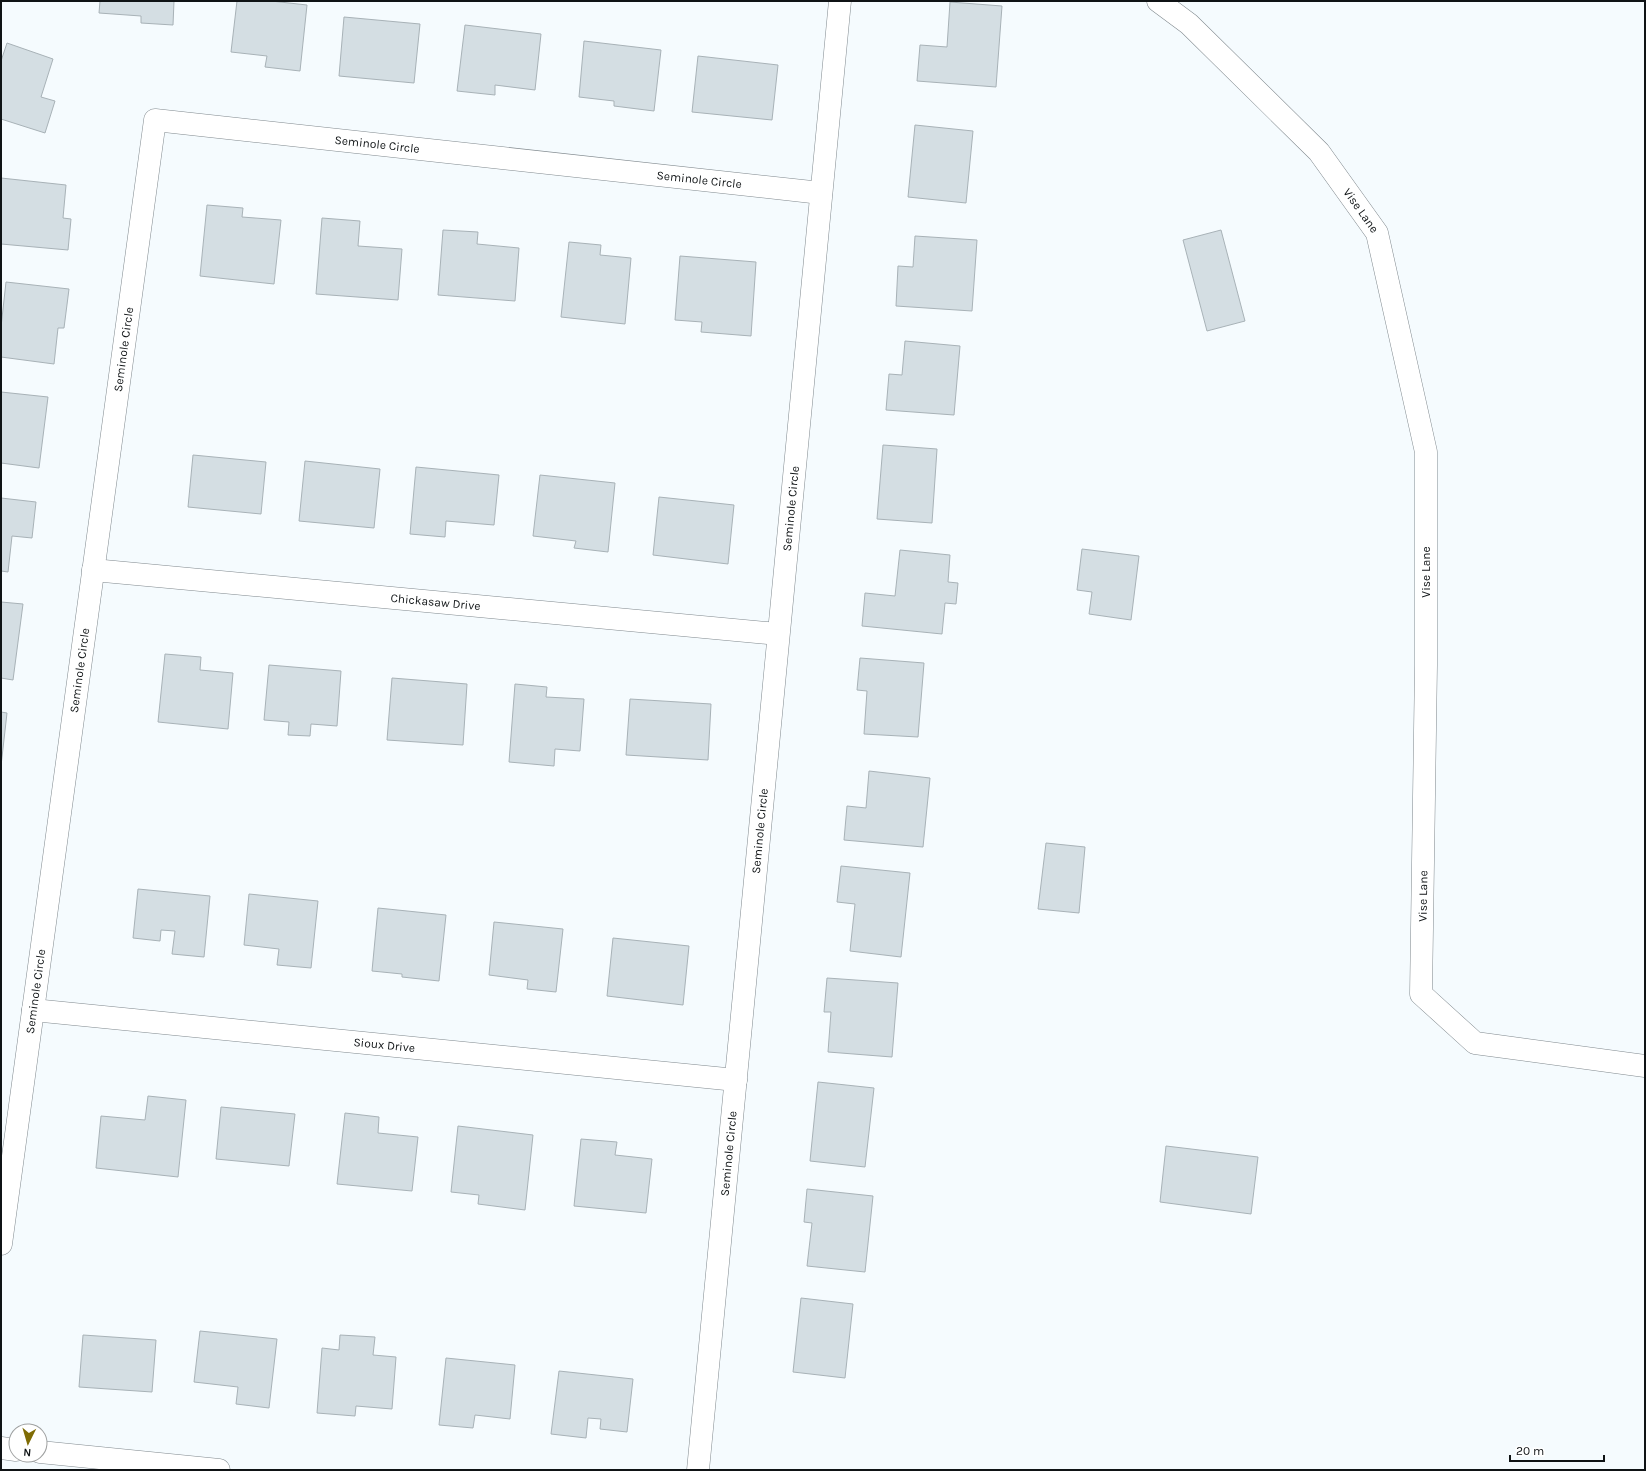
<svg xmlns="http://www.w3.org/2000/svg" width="1646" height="1471" font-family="Karla,sans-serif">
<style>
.building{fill:#d4dee3;stroke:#a8b2b7}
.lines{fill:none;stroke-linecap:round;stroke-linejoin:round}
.minor-casing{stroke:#80898e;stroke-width:23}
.minor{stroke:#fff;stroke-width:22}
.labels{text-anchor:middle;stroke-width:3;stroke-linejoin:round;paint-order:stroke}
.street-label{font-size:12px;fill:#0f1315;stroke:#fff}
</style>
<rect width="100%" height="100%" fill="#f5fbfe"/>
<path class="building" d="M100 1H174L173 25 141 23V16L99 13Z
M237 1H271L307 5 300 71 265 67 267 56 231 52Z
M950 2 1002 6 996 87 917 81 920 45 947 47Z
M344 17 420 24 414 83 339 76Z
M465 25 541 34 535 90 495 85V95L457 91Z
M584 41 661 50 654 111 614 106V101L579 97Z
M7 43 53 59 41 97 55 101 45 133 1 119V61Z
M698 56 778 65 772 120 692 112Z
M915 125 973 131 966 203 908 197Z
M1 178 66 185 63 218 71 219 68 250 1 244Z
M207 205 243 208 242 217 281 220 274 284 200 276Z
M322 218 360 221 358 246 402 249 398 300 316 294Z
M443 230 478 232 477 244 519 248 515 301 438 295Z
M1221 230 1245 321 1207 331 1183 240Z
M915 236 977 240 972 311 896 306 898 266 913 267Z
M569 242 601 245 600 255 631 258 625 324 561 317Z
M680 256 756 262 751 336 701 332 702 322 675 320Z
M6 282 69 289 64 328H58L54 364 1 357V327Z
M905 341 960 346 954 415 886 410 889 374 902 375Z
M1 392 48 397 39 468 1 463Z
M883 445 937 449 932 523 877 519Z
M193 455 266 462 261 514 188 507Z
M305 461 380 469 374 528 299 521Z
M416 467 499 475 494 525 446 521 445 537 410 534Z
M540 475 615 483 608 552 574 548 576 541 533 536Z
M659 497 734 505 728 564 653 555Z
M1 498 36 502 32 538 12 536 8 572 1 571Z
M1082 549 1139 556 1131 620 1089 614 1092 592 1077 590Z
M900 550 950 555 948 582 958 583 956 604 945 603 942 634 862 626 865 593 895 596Z
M1 602 23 604 13 680 1 678Z
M165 654 201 657 200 670 233 673 228 729 158 722Z
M860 658 924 663 918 737 864 734 867 691 857 690Z
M269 665 341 671 337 726 311 724 310 736 288 735 289 722 264 720Z
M392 678 467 684 463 745 387 740Z
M515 684 547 687 546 697 584 699 580 751 555 749 554 766 509 762Z
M630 699 711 704 708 760 626 755Z
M1 712 7 713 1 766Z
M869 771 930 778 923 847 844 840 847 806 866 808Z
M1046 843 1085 847 1079 913 1038 909Z
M841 866 910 873 901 957 850 951 855 904 837 902Z
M138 889 210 896 204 957 172 954 175 931 161 930 160 941 133 938Z
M249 894 318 901 311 968 277 965 279 949 244 945Z
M378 908 446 915 439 981 402 977V974L372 971Z
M494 922 563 929 556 992 527 989 528 980 489 975Z
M613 938 689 946 683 1005 607 996Z
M827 978 898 983 892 1057 828 1052 831 1012H824Z
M818 1082 874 1088 865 1167 810 1161Z
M148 1096 186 1100 178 1177 96 1168 101 1116 145 1120Z
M221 1107 295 1114 289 1166 216 1159Z
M345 1113 379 1117 378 1133 418 1137 412 1191 337 1184Z
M458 1126 533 1135 525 1210 478 1204 479 1195 451 1192Z
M581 1139 617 1142 615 1155 652 1159 646 1213 574 1206Z
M1166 1146 1258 1157 1251 1214 1160 1202Z
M807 1189 873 1196 865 1272 807 1266 812 1223 804 1222Z
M801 1298 853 1304 845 1378 793 1372Z
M200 1331 277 1339 269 1408 236 1404 238 1387 194 1382Z
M83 1335 156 1340 152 1392 79 1387Z
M340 1335 375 1337 373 1355 396 1357 392 1409 356 1406 355 1416 317 1413 322 1348 339 1350Z
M446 1358 515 1365 510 1419 475 1415 473 1428 439 1425Z
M559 1371 633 1379 627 1432 600 1429 601 1419 588 1418 586 1438 551 1434Z"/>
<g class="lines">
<g class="minor-casing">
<g id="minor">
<path id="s1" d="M1158 1 1189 24 1319 152 1377 233 1426 452V665L1421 994 1475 1043 1645 1066"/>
<path id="s2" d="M93 570 778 634"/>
<path id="s3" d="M33 1010 736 1080"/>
<path id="s4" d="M1 1244 155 120 821 193"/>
<path d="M1 1448 16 1450"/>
<path d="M40 1452 219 1470"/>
<path id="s5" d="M698 1470 840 1"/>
</g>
</g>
<use href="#minor" class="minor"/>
</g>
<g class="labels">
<g class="street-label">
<text dy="4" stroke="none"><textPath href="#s4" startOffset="1358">Seminole Circle</textPath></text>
<text dy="4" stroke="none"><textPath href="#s4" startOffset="1682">Seminole Circle</textPath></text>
<text dy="4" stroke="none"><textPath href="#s1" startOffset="293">Vise Lane</textPath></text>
<text dy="4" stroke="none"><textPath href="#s4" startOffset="903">Seminole Circle</textPath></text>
<text dy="4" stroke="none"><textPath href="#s5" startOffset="966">Seminole Circle</textPath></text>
<text transform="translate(1426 572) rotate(-90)" y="4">Vise Lane</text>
<text dy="4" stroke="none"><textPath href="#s2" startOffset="344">Chickasaw Drive</textPath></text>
<text dy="4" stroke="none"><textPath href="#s4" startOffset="579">Seminole Circle</textPath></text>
<text dy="4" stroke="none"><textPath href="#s5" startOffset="642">Seminole Circle</textPath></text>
<text transform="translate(1423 896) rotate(-89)" y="4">Vise Lane</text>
<text dy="4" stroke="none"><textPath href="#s4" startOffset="255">Seminole Circle</textPath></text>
<text dy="4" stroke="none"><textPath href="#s3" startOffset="353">Sioux Drive</textPath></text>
<text dy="4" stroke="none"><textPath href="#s5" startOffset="318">Seminole Circle</textPath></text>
</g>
</g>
<rect width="1646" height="1471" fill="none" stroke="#0f1315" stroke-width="4"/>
<g transform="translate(28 1443) rotate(185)"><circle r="19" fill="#ffffff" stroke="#9fa1a1"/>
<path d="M0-3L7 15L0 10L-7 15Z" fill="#7f6c05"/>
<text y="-6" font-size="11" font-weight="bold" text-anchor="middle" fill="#0f1315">N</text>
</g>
<path d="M1510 1455v6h94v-6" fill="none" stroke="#0f1315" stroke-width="2"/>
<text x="1516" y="1455" font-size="12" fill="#0f1315" stroke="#ffffff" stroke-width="3" paint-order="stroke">20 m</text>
</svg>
